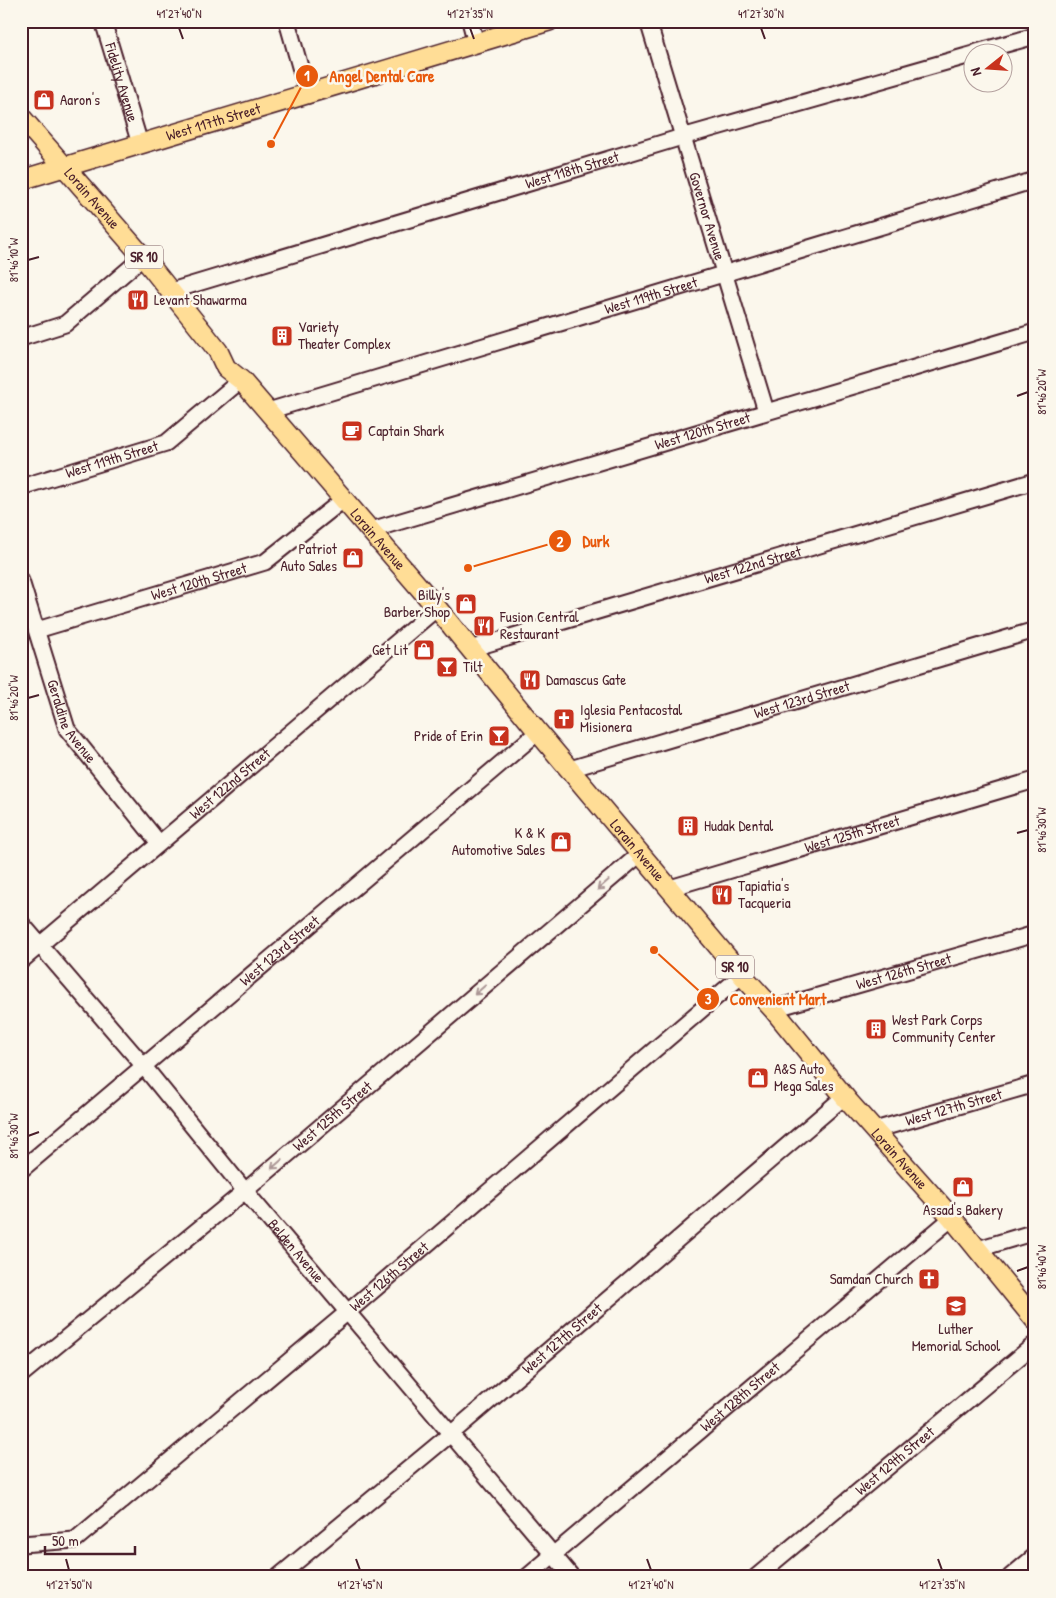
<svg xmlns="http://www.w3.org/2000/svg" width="1056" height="1598" font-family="'Patrick Hand',sans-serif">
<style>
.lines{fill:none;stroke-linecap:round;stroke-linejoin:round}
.minor-casing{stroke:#4a1f2b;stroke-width:19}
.major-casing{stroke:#4a1f2b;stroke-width:22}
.minor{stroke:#fbf7ec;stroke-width:15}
.major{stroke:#ffdd96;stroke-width:19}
.oneway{stroke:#ab9695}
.ticks{fill:none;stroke:#4a1f2b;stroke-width:2}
.labels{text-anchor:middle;stroke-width:5;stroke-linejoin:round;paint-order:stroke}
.shield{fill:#fbf7ec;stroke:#7f6065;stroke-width:1}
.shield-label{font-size:14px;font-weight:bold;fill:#4a1f2b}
.street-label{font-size:15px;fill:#4a1f2b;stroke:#fbf7ec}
.poi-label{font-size:15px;fill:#4a1f2b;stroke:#fbf7ec;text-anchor:start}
.leader{fill:none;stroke:#e8590c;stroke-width:2}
.callout-dot{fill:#e8590c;stroke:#fbf7ec;stroke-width:2}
.mark-label{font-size:15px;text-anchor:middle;font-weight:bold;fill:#fff}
.callout-label{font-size:16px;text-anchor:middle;font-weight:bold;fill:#e8590c;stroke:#fbf7ec;stroke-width:5;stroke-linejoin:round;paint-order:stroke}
.neatline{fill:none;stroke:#4a1f2b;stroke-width:2}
.ticks-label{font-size:12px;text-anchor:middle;fill:#4a1f2b}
</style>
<rect width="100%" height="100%" fill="#fbf7ec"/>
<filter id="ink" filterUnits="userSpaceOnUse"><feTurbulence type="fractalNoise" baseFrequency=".02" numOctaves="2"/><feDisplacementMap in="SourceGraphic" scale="10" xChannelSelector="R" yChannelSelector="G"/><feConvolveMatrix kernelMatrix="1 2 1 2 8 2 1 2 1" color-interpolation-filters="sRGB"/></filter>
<g filter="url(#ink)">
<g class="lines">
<g class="minor-casing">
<g id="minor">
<path id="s1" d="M103 21 140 144"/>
<path d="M287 21 308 95"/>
<path d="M470 21 476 43"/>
<path id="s2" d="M648 21 766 411"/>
<path d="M977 52 1035 36"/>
<path id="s3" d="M171 291 682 137 974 54"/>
<path d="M21 338 65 324 143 257"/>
<path id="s4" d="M268 411 1035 180"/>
<path id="s5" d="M21 487 166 443 241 380"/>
<path id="s6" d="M371 530 1035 332"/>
<path id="s7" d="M21 581 67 729 159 843"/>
<path id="s8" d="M37 630 265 562 343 500"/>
<path id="s9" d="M470 649 1035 481"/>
<path id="s10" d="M570 769 1035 630"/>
<path id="s11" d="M670 888 1035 780"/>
<path id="s12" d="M21 923 137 1058 245 1191 572 1577"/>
<path id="s13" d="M21 961 437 608"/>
<path id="s14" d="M773 1009 1035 934"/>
<path id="s15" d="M875 1130 1035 1084"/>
<path id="s16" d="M21 1170 538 732"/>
<path d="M978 1249 1035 1232"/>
<path id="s17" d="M21 1375 245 1191 641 853"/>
<path id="s18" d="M21 1544 75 1540 356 1305 742 975"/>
<path id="s19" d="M278 1577 459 1427 845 1096"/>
<path id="s20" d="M527 1577 952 1218"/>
<path id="s21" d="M756 1577 1035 1344"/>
<path d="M1010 1577 1035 1556"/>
</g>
</g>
<g class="major-casing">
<g id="major">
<path id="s22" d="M21 117 143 257 218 351 226 368 241 380 437 608 538 732 742 975 773 1009 848 1101 952 1218 1035 1320"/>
<path id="s23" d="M21 180 549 21"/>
</g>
</g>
<use href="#minor" class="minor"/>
<use href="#major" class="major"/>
</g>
<defs><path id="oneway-shaft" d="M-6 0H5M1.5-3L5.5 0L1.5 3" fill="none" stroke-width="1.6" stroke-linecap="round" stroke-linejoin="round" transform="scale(1.25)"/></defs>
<g class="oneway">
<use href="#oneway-shaft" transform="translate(603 885) rotate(139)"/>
<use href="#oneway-shaft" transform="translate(480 990) rotate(139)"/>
<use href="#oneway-shaft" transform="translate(277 1164) rotate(139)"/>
</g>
</g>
<path class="ticks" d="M179 28 183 39M470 28 474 39M761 28 765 39M28 260 39 257M1017 396 1028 392M28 698 39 695M1017 833 1028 830M28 1136 39 1132M1017 1271 1028 1267M66 1559 69 1570M356 1559 360 1570M647 1559 651 1570M938 1559 942 1570"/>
<defs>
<g id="shop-square" transform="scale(1.125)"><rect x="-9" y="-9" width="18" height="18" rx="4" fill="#c8321e" stroke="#fbf7ec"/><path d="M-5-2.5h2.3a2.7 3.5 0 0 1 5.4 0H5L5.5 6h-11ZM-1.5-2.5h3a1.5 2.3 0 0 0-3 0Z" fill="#fff"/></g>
<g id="restaurant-square" transform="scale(1.125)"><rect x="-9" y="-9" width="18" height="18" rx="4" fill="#c8321e" stroke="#fbf7ec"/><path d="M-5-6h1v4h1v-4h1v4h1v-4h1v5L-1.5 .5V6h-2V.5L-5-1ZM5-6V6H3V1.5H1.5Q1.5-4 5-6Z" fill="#fff"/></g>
<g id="building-square" transform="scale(1.125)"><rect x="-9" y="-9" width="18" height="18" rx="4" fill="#c8321e" stroke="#fbf7ec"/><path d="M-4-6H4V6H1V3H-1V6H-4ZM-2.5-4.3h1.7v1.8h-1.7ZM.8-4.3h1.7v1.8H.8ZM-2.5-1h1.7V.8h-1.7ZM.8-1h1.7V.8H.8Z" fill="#fff"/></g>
<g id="cafe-square" transform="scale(1.125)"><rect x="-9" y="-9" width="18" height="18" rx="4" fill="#c8321e" stroke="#fbf7ec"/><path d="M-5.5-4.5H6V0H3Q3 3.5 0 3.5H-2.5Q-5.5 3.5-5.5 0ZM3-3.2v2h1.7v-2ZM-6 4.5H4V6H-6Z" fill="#fff"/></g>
<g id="bar-square" transform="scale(1.125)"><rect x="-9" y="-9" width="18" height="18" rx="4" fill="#c8321e" stroke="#fbf7ec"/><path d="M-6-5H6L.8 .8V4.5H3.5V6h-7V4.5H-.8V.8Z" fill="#fff"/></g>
<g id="church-square" transform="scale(1.125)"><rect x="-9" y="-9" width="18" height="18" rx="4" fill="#c8321e" stroke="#fbf7ec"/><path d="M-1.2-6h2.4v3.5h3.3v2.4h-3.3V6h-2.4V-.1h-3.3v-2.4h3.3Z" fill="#fff"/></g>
<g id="school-square" transform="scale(1.125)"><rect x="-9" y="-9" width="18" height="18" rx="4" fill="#c8321e" stroke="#fbf7ec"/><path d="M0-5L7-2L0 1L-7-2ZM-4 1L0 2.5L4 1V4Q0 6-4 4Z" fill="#fff"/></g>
</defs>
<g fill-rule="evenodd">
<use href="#shop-square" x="44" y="100"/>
<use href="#restaurant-square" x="138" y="300"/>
<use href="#building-square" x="282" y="336"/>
<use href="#cafe-square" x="352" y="431"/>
<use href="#shop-square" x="353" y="558"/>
<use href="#shop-square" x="466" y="604"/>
<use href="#restaurant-square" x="484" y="626"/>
<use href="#shop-square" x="424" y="650"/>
<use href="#bar-square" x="447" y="667"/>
<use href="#restaurant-square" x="530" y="680"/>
<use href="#church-square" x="564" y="719"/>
<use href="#bar-square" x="499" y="736"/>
<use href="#building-square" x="688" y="826"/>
<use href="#shop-square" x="561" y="842"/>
<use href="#restaurant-square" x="722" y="895"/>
<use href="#building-square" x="876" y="1029"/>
<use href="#shop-square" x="758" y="1078"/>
<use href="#shop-square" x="963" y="1187"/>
<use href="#church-square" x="929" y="1279"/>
<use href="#school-square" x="956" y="1306"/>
</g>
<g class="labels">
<g class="shield">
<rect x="125" y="245.5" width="38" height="23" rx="4"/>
<rect x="716" y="955.5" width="38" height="23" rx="4"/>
</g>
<g class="shield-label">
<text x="144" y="262">SR 10</text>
<text x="735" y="972">SR 10</text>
</g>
<g class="street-label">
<text dy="5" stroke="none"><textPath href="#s1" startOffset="64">Fidelity Avenue</textPath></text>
<text dy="5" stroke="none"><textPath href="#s23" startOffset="201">West 117th Street</textPath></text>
<text dy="5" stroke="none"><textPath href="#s3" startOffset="419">West 118th Street</textPath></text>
<text dy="5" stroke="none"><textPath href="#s22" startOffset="108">Lorain Avenue</textPath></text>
<text dy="5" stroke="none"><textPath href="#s2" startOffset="204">Governor Avenue</textPath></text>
<text dy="5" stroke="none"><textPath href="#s4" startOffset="400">West 119th Street</textPath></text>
<text dy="5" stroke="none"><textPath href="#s6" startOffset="346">West 120th Street</textPath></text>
<text dy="5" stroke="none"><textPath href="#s5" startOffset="95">West 119th Street</textPath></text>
<text dy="5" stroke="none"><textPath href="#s22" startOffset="554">Lorain Avenue</textPath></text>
<text dy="5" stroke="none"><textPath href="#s9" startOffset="295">West 122nd Street</textPath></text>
<text dy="5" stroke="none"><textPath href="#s8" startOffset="169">West 120th Street</textPath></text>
<text dy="5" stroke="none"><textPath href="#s10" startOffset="242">West 123rd Street</textPath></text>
<text dy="5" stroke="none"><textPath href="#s7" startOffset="150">Geraldine Avenue</textPath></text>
<text dy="5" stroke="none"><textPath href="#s13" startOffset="274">West 122nd Street</textPath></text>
<text dy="5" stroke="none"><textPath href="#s11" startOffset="190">West 125th Street</textPath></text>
<text dy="5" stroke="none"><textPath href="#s22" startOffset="959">Lorain Avenue</textPath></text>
<text dy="5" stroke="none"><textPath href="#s16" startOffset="339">West 123rd Street</textPath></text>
<text dy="5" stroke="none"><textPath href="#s14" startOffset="136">West 126th Street</textPath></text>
<text dy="5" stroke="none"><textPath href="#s15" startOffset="82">West 127th Street</textPath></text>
<text dy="5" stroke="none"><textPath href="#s17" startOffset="405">West 125th Street</textPath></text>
<text dy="5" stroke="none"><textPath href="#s22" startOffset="1364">Lorain Avenue</textPath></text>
<text dy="5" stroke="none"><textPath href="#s12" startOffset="428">Belden Avenue</textPath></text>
<text dy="5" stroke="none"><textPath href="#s18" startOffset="464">West 126th Street</textPath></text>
<text dy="5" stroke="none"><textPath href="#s19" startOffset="371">West 127th Street</textPath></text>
<text dy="5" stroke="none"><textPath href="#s20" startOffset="279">West 128th Street</textPath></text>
<text dy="5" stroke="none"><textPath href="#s21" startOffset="181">West 129th Street</textPath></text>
</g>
<g class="poi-label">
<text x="60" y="105">Aaron's</text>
<text x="154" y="305">Levant Shawarma</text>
<text x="298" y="332">Variety<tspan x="298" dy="17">Theater Complex</tspan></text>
<text x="368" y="436">Captain Shark</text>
<text x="337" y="554" text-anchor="end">Patriot<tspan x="337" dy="17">Auto Sales</tspan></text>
<text x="450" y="600" text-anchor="end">Billy's<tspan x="450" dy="17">Barber Shop</tspan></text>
<text x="500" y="622">Fusion Central<tspan x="500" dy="17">Restaurant</tspan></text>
<text x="408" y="655" text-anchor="end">Get Lit</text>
<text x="463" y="672">Tilt</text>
<text x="546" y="685">Damascus Gate</text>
<text x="580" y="715">Iglesia Pentacostal<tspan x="580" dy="17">Misionera</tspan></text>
<text x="483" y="741" text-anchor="end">Pride of Erin</text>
<text x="704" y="831">Hudak Dental</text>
<text x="545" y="838" text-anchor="end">K &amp; K<tspan x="545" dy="17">Automotive Sales</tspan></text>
<text x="738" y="891">Tapiatia's<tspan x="738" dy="17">Tacqueria</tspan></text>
<text x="892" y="1025">West Park Corps<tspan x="892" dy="17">Community Center</tspan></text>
<text x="774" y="1074">A&amp;S Auto<tspan x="774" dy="17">Mega Sales</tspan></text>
<text x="963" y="1215" text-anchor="middle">Assad's Bakery</text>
<text x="913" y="1284" text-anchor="end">Samdan Church</text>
<text x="956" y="1334" text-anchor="middle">Luther<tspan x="956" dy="17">Memorial School</tspan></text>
</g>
</g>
<path class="leader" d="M271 144L307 76M468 568L560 541M654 950L708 999"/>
<g class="callout-dot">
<circle cx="271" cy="144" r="5"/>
<circle cx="468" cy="568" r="5"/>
<circle cx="654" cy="950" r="5"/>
<circle cx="307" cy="76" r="12"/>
<circle cx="560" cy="541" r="12"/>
<circle cx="708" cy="999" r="12"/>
</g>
<g class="mark-label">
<text x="307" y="81">1</text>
<text x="560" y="547">2</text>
<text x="708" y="1004">3</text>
</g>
<g class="callout-label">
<text x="382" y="82">Angel Dental Care</text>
<text x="596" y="547">Durk</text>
<text x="778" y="1005">Convenient Mart</text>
</g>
<rect width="1056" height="1598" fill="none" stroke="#fbf7ec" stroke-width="55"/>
<g transform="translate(988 68) rotate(253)"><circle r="24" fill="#fbf7ec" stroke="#b4a19f"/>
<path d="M0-4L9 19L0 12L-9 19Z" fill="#c8321e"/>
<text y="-8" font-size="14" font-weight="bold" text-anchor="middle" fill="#4a1f2b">N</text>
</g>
<path d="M45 1546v8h90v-8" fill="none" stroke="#4a1f2b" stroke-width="2.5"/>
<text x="52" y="1546" font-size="15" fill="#4a1f2b" stroke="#fbf7ec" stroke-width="4" paint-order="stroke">50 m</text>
<rect x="28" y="28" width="1000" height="1542" class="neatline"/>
<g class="ticks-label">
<text x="179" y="18">41°27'40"N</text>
<text x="470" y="18">41°27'35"N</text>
<text x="761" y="18">41°27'30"N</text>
<text transform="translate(14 260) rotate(-90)" y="4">81°46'10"W</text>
<text transform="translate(1042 392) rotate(-90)" y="4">81°46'20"W</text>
<text transform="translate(14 698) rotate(-90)" y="4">81°46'20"W</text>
<text transform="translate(1042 830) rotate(-90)" y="4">81°46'30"W</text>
<text transform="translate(14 1136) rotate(-90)" y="4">81°46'30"W</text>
<text transform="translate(1042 1267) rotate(-90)" y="4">81°46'40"W</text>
<text x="69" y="1589">41°27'50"N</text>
<text x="360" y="1589">41°27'45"N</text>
<text x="651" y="1589">41°27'40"N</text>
<text x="942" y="1589">41°27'35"N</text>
</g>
</svg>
